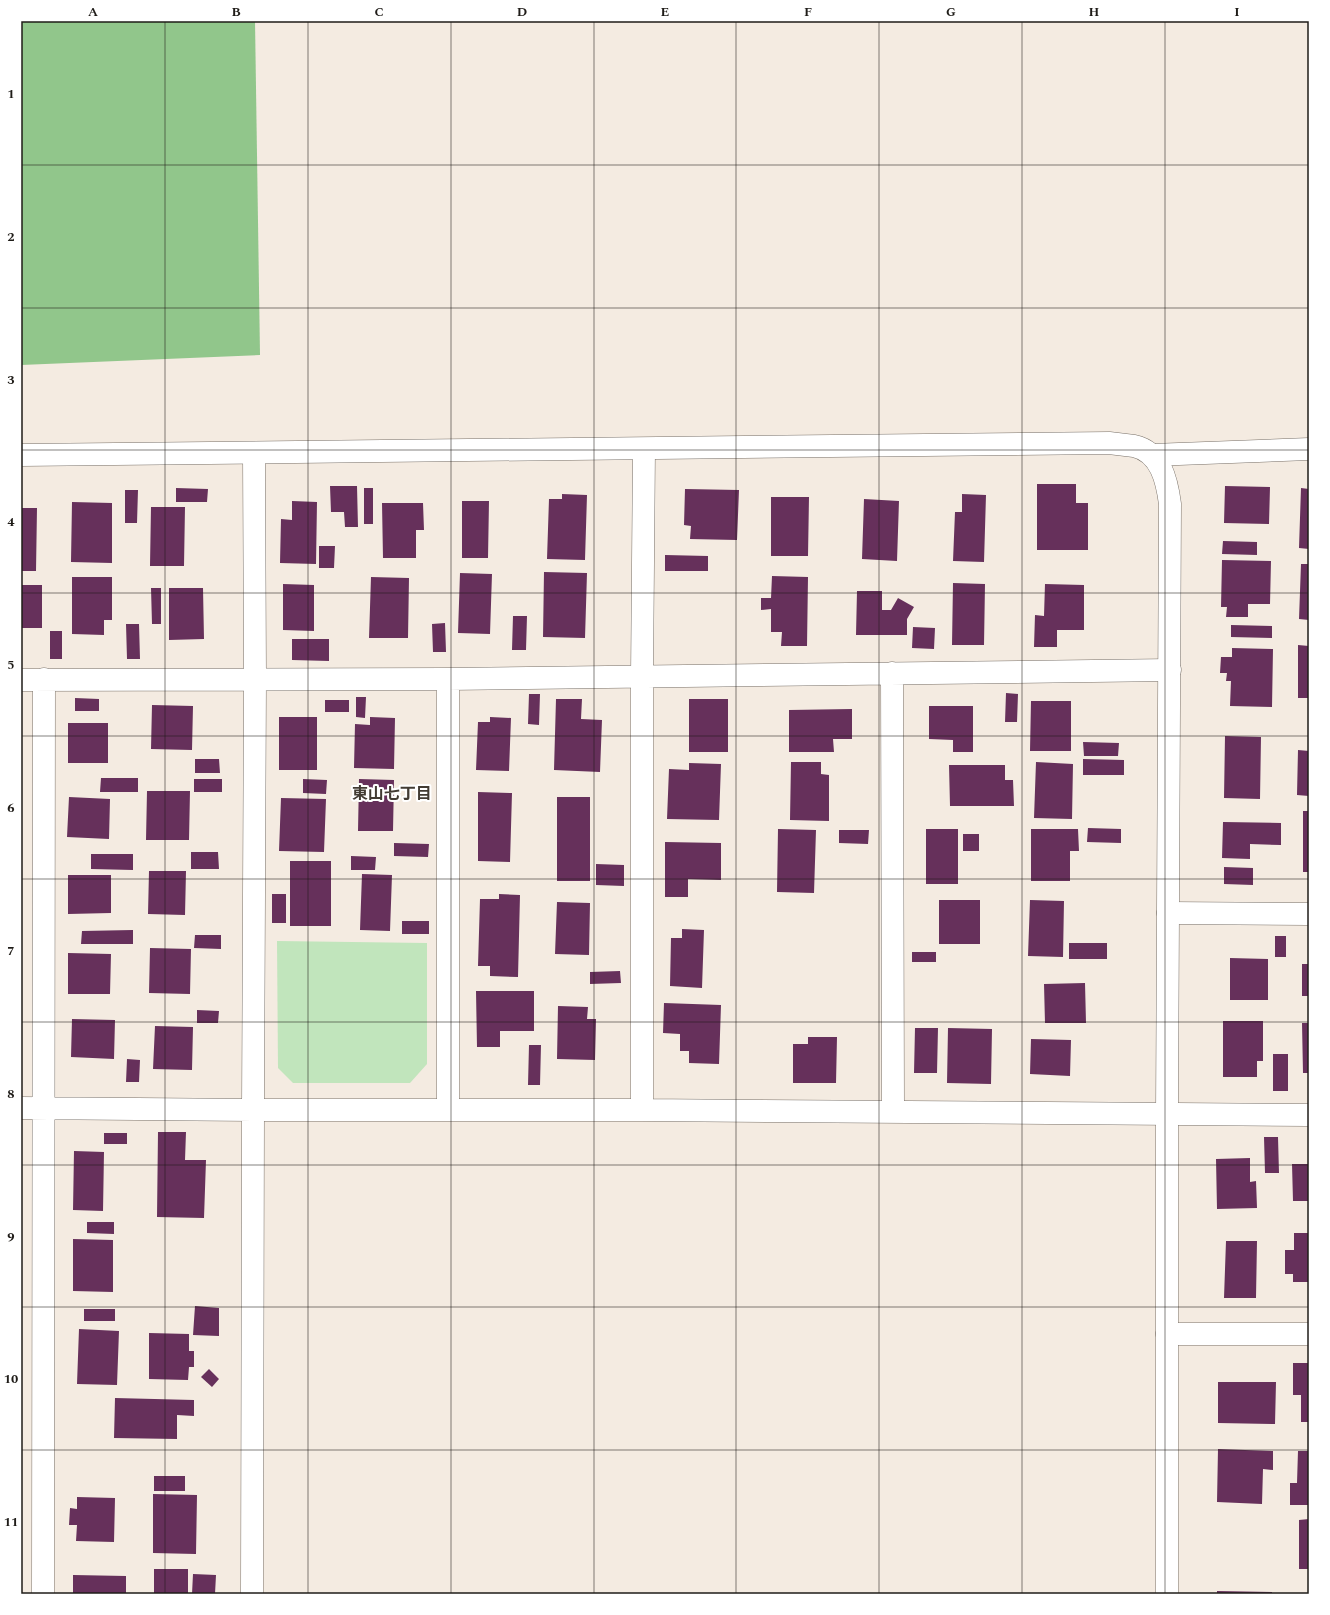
<svg xmlns="http://www.w3.org/2000/svg" width="1330" height="1615" font-family="Spectral,'Noto Sans JP',serif">
<style>
.green{fill:#c1e5bc}
.forest{fill:#91c68b}
.building{fill:#66305b}
.lines{fill:none;stroke-linecap:round;stroke-linejoin:round}
.street-casing{stroke:#797169;stroke-width:23}
.secondary-casing{stroke:#797169;stroke-width:23}
.street{stroke:#fff;stroke-width:22}
.secondary{stroke:#fff;stroke-width:22}
.grid{fill:none;stroke:#1f1c18;stroke-width:1;stroke-opacity:0.55}
.labels{text-anchor:middle;stroke-width:4;stroke-linejoin:round;paint-order:stroke}
.neighbourhood-label{font-size:16px;font-weight:bold;fill:#423b33;stroke:#fff}
.neatline{fill:none;stroke:#1f1c18;stroke-width:1.5}
.grid-label{font-size:13px;text-anchor:middle;font-weight:bold;fill:#1f1c18}
</style>
<rect width="100%" height="100%" fill="#f4ebe1"/>
<path class="green" d="M277 941 427 943V1064L410 1083H293L278 1068Z"/>
<path class="forest" d="M21 21H255L260 355 21 365Z"/>
<path class="building" d="M1037 484H1076V503H1088V550H1037Z
M330 486H357L358 527H345L344 512H331Z
M1225 486 1270 487 1269 524 1224 523Z
M176 488 208 489 207 502H176Z
M364 488H373V524H364Z
M1301 488 1309 489V549L1299 548Z
M685 489 739 490 737 540 690 539 691 526 684 525Z
M125 490H138L137 523H125Z
M562 494 587 495 585 560 547 559 549 499H562Z
M962 494 986 495 984 562 953 561 955 512H962Z
M771 497H809L808 556H771Z
M864 499 899 501 897 561 862 559Z
M292 501 317 502 316 564 280 563 281 519 292 520Z
M462 501H489L488 558H462Z
M72 502 112 503V563L71 562Z
M382 503H423L424 530H416V558H383Z
M151 507H185L184 566H150Z
M21 508H37L36 571H21Z
M1223 541 1257 542V555L1222 554Z
M319 546H335L334 568H319Z
M665 555 708 556V571H665Z
M1222 560 1271 561 1270 604H1248V617H1226L1227 607H1221Z
M1301 564H1309V620L1299 619Z
M544 572 587 573 585 638 543 637Z
M460 573 492 574 490 634 458 633Z
M772 576 808 577 807 646H781L782 632H771V609L761 610V598H771Z
M72 577H112V620H104V635L72 634Z
M371 577 409 578 408 638H369Z
M953 583 985 584 984 645H952Z
M283 584 314 585V631L283 630Z
M1045 584 1084 585V630H1057V647H1034L1035 615 1044 616Z
M21 585H42V628H21Z
M151 588H161V624H152Z
M169 588H203L204 639 169 640Z
M857 591H882V610H891L898 598 914 607 907 619V635H856Z
M513 616H527L526 650H512Z
M445 623 446 652H433L432 624Z
M126 624H139L140 659H127Z
M1231 625 1272 626V638L1231 637Z
M913 627 935 628 934 649 912 648Z
M50 631H62V659H50Z
M292 639H329V661L292 660Z
M1298 645 1309 646V698H1298Z
M1232 648 1273 649 1272 707 1230 706 1231 681H1226L1227 673H1220L1221 657H1232Z
M1006 693 1018 694 1017 722H1005Z
M529 694H540L539 725 528 724Z
M356 697H366L365 718 356 717Z
M75 698 99 699V711H75Z
M556 699H582L581 719 602 720 600 772 554 770Z
M689 699H728V752H689Z
M325 700H349V712H325Z
M1031 701H1071V751H1030Z
M152 705 193 706 192 750 151 749Z
M929 706H973V752H953V740L929 739Z
M852 709V739H833L834 752H789V710Z
M279 717H317V770H279Z
M370 717 395 718 394 769 354 768 355 724 370 725Z
M490 717 511 718 509 771 476 770 478 722H490Z
M68 723H108V763H68Z
M1225 736 1261 737 1260 799 1224 798Z
M1083 742 1119 743 1118 756H1084Z
M1298 750 1309 751V796L1297 795Z
M195 759H219L220 773H195Z
M1083 759 1124 760V775H1083Z
M791 762H821V774L829 775V821L790 820Z
M1036 762 1073 764 1072 819 1034 818Z
M689 763 721 764 719 820 667 819 669 769 689 770Z
M949 765H1005V780H1013L1014 806H950Z
M101 778H138V792H100Z
M194 779H222V792H194Z
M303 779 327 780 326 794 303 793Z
M359 779 394 780 393 831H358Z
M147 791H190L189 840H146Z
M478 792 512 793 510 862 478 861Z
M69 797 110 799 109 839 67 837Z
M557 797H590V881H557Z
M281 798 326 799 324 852 279 851Z
M1303 811H1309V872H1303Z
M1223 822 1281 823V845L1250 844V859L1222 858Z
M1088 828 1121 829V843L1087 842Z
M778 829 816 830 814 893 777 892Z
M926 829H958V884H926Z
M1031 829H1078L1079 851H1070V881H1031Z
M839 830H869L868 844 839 843Z
M963 834H979V851H963Z
M665 842 721 843V880L688 879V897H665Z
M394 843 429 844 428 857 394 856Z
M191 852H218L219 869H191Z
M91 854H133V870L91 869Z
M351 856 376 857 375 870H351Z
M290 861H331V926H290Z
M596 864 624 865V886L596 885Z
M1224 867 1253 868V885L1224 884Z
M149 871H186L185 915 148 914Z
M362 874 392 875 390 931 360 930Z
M68 875H111V913L68 914Z
M272 894H286V923H272Z
M499 894 520 895 518 977 490 976V966H478L480 899H499Z
M939 900H980V944H939Z
M1030 900 1064 901 1063 957 1028 956Z
M557 902 590 903 589 955 555 954Z
M402 921H429V934H402Z
M682 929 704 930 702 988 670 986 671 938H682Z
M133 930V944H81L82 931Z
M195 935H221V949L194 948Z
M1275 936H1286V957H1275Z
M1069 943H1107V959H1069Z
M150 948 191 949 190 994 149 993Z
M912 952H936V962H912Z
M68 953 111 954 110 994H68Z
M1230 958 1268 959V1000H1230Z
M1302 964H1309V996H1302Z
M620 971 621 983 590 984V972Z
M1085 983 1086 1023H1045L1044 984Z
M476 991H534V1031H500V1047H477Z
M664 1003 721 1005 719 1064 689 1063V1051H680V1034L663 1033Z
M558 1006 588 1007 587 1019H596L595 1060 557 1059Z
M197 1010 219 1011 218 1023H197Z
M72 1019 115 1020 114 1059 71 1057Z
M1223 1021H1263V1061H1257V1077H1223Z
M1302 1023H1309V1073H1303Z
M155 1026 193 1027 192 1070 153 1069Z
M915 1028H938L937 1073H914Z
M948 1028 992 1029 991 1084 947 1083Z
M808 1037H837L836 1083H793V1044H808Z
M1031 1039 1071 1040 1070 1076 1030 1074Z
M529 1045H541L540 1085H528Z
M1273 1054H1288V1091H1273Z
M127 1059 140 1060 139 1082H126Z
M158 1132H186L185 1160H206L204 1218 157 1217Z
M104 1133H127V1144H104Z
M1264 1137H1278L1279 1173H1265Z
M74 1151 104 1152 103 1211 73 1210Z
M1250 1158V1182L1256 1181 1257 1208 1217 1209 1216 1159Z
M1292 1164H1309V1201H1293Z
M87 1222H114V1234L87 1233Z
M1294 1233H1309V1282H1293V1274H1285V1250H1294Z
M73 1239 113 1240V1292L73 1291Z
M1226 1241H1257L1256 1298H1224Z
M195 1306 219 1308V1336L193 1335Z
M84 1309H115V1321H84Z
M79 1329 119 1331 117 1385 77 1384Z
M149 1333 189 1334V1351H194V1367H189L188 1380 149 1379Z
M1293 1363H1309V1422H1301V1395H1293Z
M209 1369 219 1379 212 1387 201 1377Z
M1218 1382H1276L1275 1424 1218 1423Z
M115 1398 194 1400V1416L177 1415V1439L114 1438Z
M1218 1449 1273 1451V1470L1263 1469 1262 1504 1217 1502Z
M1298 1451H1309V1505H1290V1483H1297Z
M154 1476H185V1491H154Z
M153 1494 197 1495 196 1554 153 1553Z
M77 1497 115 1498 114 1542 76 1541 77 1525H69L70 1508 77 1509Z
M1309 1519V1569H1299V1520Z
M154 1569H188V1594H154Z
M193 1574 216 1575 215 1594H192Z
M73 1575 126 1576V1594H73Z
M1217 1591 1272 1592V1594H1217Z"/>
<g class="lines">
<g class="street-casing">
<path id="street" d="M1152 455 1309 449
M892 673 893 1112
M21 680 448 679 1170 670
M1168 913 1309 914
M21 1108 253 1110H642L1309 1115
M448 1109V679
M642 1110V677L644 449
M1167 1334H1309
M43 1594 44 679
M252 1594 253 1110 255 679 254 453"/>
</g>
<g class="secondary-casing">
<path id="secondary" d="M21 455 1109 443C1117 444 1126 445 1134 446 1161 452 1167 481 1170 504L1167 1115V1594"/>
</g>
<use href="#street" class="street"/>
<use href="#secondary" class="secondary"/>
</g>
<path class="grid" d="M165 21V1594M308 21V1594M451 21V1594M594 21V1594M736 21V1594M879 21V1594M1022 21V1594M1165 21V1594M21 165H1309M21 308H1309M21 450H1309M21 593H1309M21 736H1309M21 879H1309M21 1022H1309M21 1165H1309M21 1307H1309M21 1450H1309"/>
<g class="labels">
<g class="neighbourhood-label">
<text x="392" y="799">東山七丁目</text>
</g>
</g>
<rect width="1330" height="1615" fill="none" stroke="#ffffff" stroke-width="44"/>
<rect x="22" y="22" width="1286" height="1571" class="neatline"/>
<g class="grid-label">
<text x="93" y="16">A</text>
<text x="236" y="16">B</text>
<text x="379" y="16">C</text>
<text x="522" y="16">D</text>
<text x="665" y="16">E</text>
<text x="808" y="16">F</text>
<text x="951" y="16">G</text>
<text x="1094" y="16">H</text>
<text x="1237" y="16">I</text>
<text x="11" y="98">1</text>
<text x="11" y="241">2</text>
<text x="11" y="384">3</text>
<text x="11" y="526">4</text>
<text x="11" y="669">5</text>
<text x="11" y="812">6</text>
<text x="11" y="955">7</text>
<text x="11" y="1098">8</text>
<text x="11" y="1241">9</text>
<text x="11" y="1383">10</text>
<text x="11" y="1526">11</text>
</g>
</svg>
